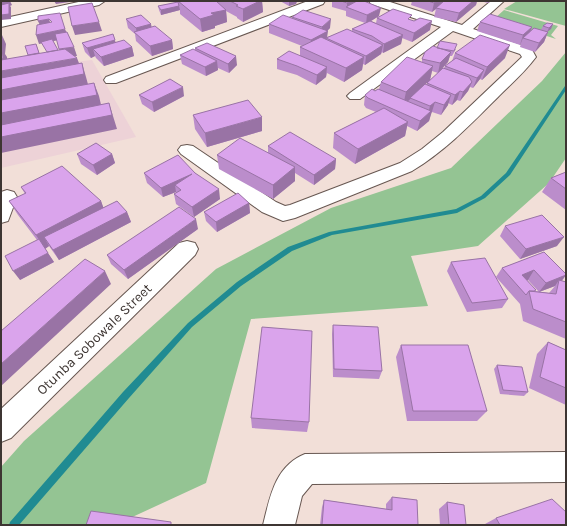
<svg xmlns="http://www.w3.org/2000/svg" width="567" height="526" font-family="Karla,sans-serif">
<style>
.commercial{fill:#edd2d7}
.green{fill:#94c493}
.lines{fill:none;stroke-linecap:round;stroke-linejoin:round}
.stream{fill:#208b92;fill-rule:evenodd}
.minor-casing{stroke:#675751;stroke-width:2}
.minor{fill:#fff;fill-rule:evenodd}
.wall{fill:#bb8dcb;fill-rule:evenodd}
.shaded-wall{fill:#9973a5}
.building{fill:#daa4ec;stroke:#9973a5}
.labels{text-anchor:middle;stroke-width:4;stroke-linejoin:round;paint-order:stroke}
.street-label{font-size:14px;fill:#3d3532;stroke:#fff}
</style>
<rect width="100%" height="100%" fill="#f2dfd8"/>
<path class="commercial" d="M92 60 136 137 1 168V71Z"/>
<path class="green" d="M517 1 566 2V26L504 9Z
M504 10 558 26 551 35 556 39 494 19Z
M566 52V158L549 183 478 246 411 256 428 306 251 319 206 483 115 525H1V467L24 441 216 269 331 208 451 168 542 81Z"/>
<g class="lines">
<path class="stream" d="M565 86H566V90L510 175 485 198 457 213 332 235 292 251 241 286 192 327 129 398 19 525H9L10 522 123 392 188 323 237 282 288 247 329 232 456 209 481 196 506 173Z"/>
<g class="minor-casing">
<path id="minor" d="M83 1H105L99 5 1 27V19Z
M308 1H325L323 4 116 83H106L104 80 106 77Z
M369 1H387L462 25 491 1H504L473 29 531 48 536 57C525 72 511 84 498 97 471 124 445 151 412 171L295 218 283 221 262 212 181 154 178 150 181 146 187 145 193 146 276 202 285 206 290 205 400 163 422 149 443 132 522 57 520 54 453 31 360 99H350L347 96 350 93 441 27 371 4Z
M7 190 14 192 17 197 8 221 1 223V192Z
M187 241 195 243 198 249 195 255 11 438 1 442V409L179 243Z
M566 452V482L312 484 302 496 295 525H263C270 497 275 466 305 454Z"/>
</g>
<use href="#minor" class="minor"/>
</g>
<path class="wall" d="M179 1H262L263 12 243 22 237 18V17L226 11 227 22 215 26V28L202 32 180 14V10L161 15 159 10 158 6 178 2Z
M280 1H297L296 4 289 6Z
M332 1H364L379 16 371 21 376 23 377 18 411 20 430 30 412 42 402 38 401 44 383 53 382 52 381 54 365 65 363 64 362 70 344 82 327 73 326 77 316 85 297 75 277 69V59L300 56V47L302 46 269 33V24L292 18V17L330 28 327 31V37L352 31V29L365 23 346 16V11L332 7Z
M412 1H477L476 5 456 22 434 17 436 9 432 12 411 5Z
M480 1H491L488 3Z
M126 19 151 24V27L172 40 173 49 152 56 136 41 135 34 128 28Z
M480 22 532 27 530 32 541 30 543 26 553 24 551 29 547 32H548L544 42 535 52 520 47 521 43 520 45 477 31Z
M115 42 132 47 134 56 104 66 96 58 95 56 91 58 85 52 82 43Z
M195 48 237 65 229 73 218 68V70L206 76 182 64 180 55 195 50Z
M437 48 456 49 452 56H450L448 62 439 71 444 68 445 66 452 61 455 53 505 58 482 80 480 79 473 88 470 87 468 91 460 101 457 100 452 105 448 103V105L441 115 432 112 431 113 429 121 417 131 407 126 405 136 355 164 333 148 334 133 376 112 366 108 364 105 365 95 379 89 381 82 422 62V59ZM432 71 438 73 427 83V85L425 84 430 80Z
M139 95 184 96 154 112 142 104Z
M193 115 262 131 207 147 195 129Z
M268 146 336 159 335 169 314 185 295 173V181L273 199 219 169 217 155 268 153Z
M77 154H112L115 163 97 175 81 164Z
M566 172V210L542 192 551 178Z
M144 173H195L220 199 194 217 176 204 174 194 177 192H176L163 197 147 183Z
M21 187 101 201 103 207 127 212 131 222 59 260 49 246 45 249 54 262 20 280 37 240 18 215 9 201 25 194Z
M249 203 250 213 217 232 206 221 204 212Z
M505 226 557 246 520 259 500 236Z
M198 229 128 279 111 264 107 255Z
M544 252 566 274V275L562 281 566 282V339L523 321 520 304 496 277 502 268ZM527 280H528L539 292 555 286 549 293 535 291Z
M451 262 508 299 502 308 467 312 447 271Z
M333 325 382 371 379 379 333 377 332 334Z
M548 342 566 350V405L529 388 537 354Z
M401 345 487 411 477 421H407L396 357Z
M497 365 528 392 524 396 500 394 494 369Z
M251 418 309 422 307 432 252 428Z
M392 497 418 525H320L322 507 324 500 386 509V504Z
M447 502 466 525H440L439 509Z
M496 518 566 525H486L485 524Z"/>
<path class="shaded-wall" d="M10 1 12 5 10 6 11 7V19L1 20V2Z
M54 1H76L56 4Z
M260 1H262L263 12 243 22V9Z
M291 1H297L296 4 289 6V2Z
M350 1H360L347 8V3Z
M437 1H447L436 8V9L432 12 434 3Z
M473 1H477L476 5 456 22 459 13Z
M179 6 180 10 161 15V10Z
M381 8 379 16 366 24 367 15Z
M226 10 227 22 215 26V28L202 32 200 19 211 13Z
M49 19 52 28 42 30 38 21Z
M331 19 330 28 326 32 328 31 327 38H326V40L310 49 311 40 321 34 322 27Z
M432 21 430 30 412 42 414 33Z
M99 22 102 31 75 35 72 26Z
M151 24 153 33 137 35 136 28Z
M553 24 551 29 547 32 549 28Z
M532 27 529 36 523 38 521 43 520 45 523 35Z
M65 29 69 38 39 44 36 35Z
M548 32 544 42 535 52 539 43Z
M2 35 6 44 5 54 7 57 8 68 1 69V40Z
M403 35 401 44 383 53 384 44Z
M115 40 117 49H93L95 56 91 58 87 48Z
M172 40 173 49 152 56 150 46Z
M36 44 43 64 77 58 82 71 1 86V71L31 66Z
M383 45 381 54 365 65 366 56Z
M510 45 505 58 482 80 487 67Z
M74 47 77 56 62 58 59 49Z
M132 47 134 56 104 66 101 57Z
M451 52 448 62 438 73 440 63Z
M236 56 237 65 229 73 228 64Z
M364 57 362 70 344 82 346 68Z
M217 61 218 70 206 76 205 67Z
M82 63 86 77 89 88 1 105V90Z
M433 66 430 80 403 106 406 92Z
M327 67 326 77 316 85 317 75Z
M484 70 480 79 473 88 477 78Z
M472 82 468 91 460 101 463 92Z
M94 83 99 96 102 109 1 129V113Z
M183 87 184 96 154 112 152 102Z
M460 91 457 100 452 105 455 95Z
M451 95 448 105 441 115 444 105Z
M435 102 429 121 417 131 420 121 428 114 430 106Z
M109 103 117 129 1 153V137Z
M262 117V131L207 147 205 133Z
M408 122 405 136 355 164 358 149Z
M112 154 115 163 97 175 93 165Z
M336 159 335 169 314 185V175Z
M295 167V181L273 199V185Z
M192 174 175 185 176 192 163 197 161 188Z
M219 189 220 199 194 217 192 207Z
M101 201 106 215 44 237 49 246 45 249 36 235Z
M249 203 250 213 217 232 216 222Z
M127 212 131 222 59 260 53 250Z
M196 219 198 229 128 279 124 270Z
M564 237 557 246 520 259 526 249Z
M48 253 54 262 20 280 13 271Z
M534 270 528 280 516 284 522 275Z
M105 271 111 284 1 386V364Z
M566 275 559 284V280L555 286 539 292 546 283Z"/>
<path class="building" d="M1 1H10L1 2Z
M178 1H216L226 10 211 13 214 15 200 19Z
M230 1H260L243 9 236 6 238 5Z
M341 1H350L347 3Z
M357 1H364L381 8 367 15 346 7Z
M428 1H437L434 3Z
M444 1H473L459 13 436 8Z
M178 2 179 6 161 10 158 6Z
M9 3V14L1 15V5Z
M92 3 99 22 72 26 68 7Z
M393 9 412 15 408 19 414 21 420 18 432 21 414 33 377 18Z
M303 10 331 19 322 27 292 17Z
M60 13 65 29 36 35 37 25 52 22 49 19 38 21V16Z
M490 14 532 27 523 35 480 22Z
M141 15 151 24 136 28 126 19Z
M283 15 328 31 311 40 269 24Z
M370 21 403 35 384 44 372 36 352 29Z
M547 23 553 24 549 28 543 26Z
M155 26 172 40 150 46 134 32Z
M534 28 548 32 539 43 523 38Z
M347 29 383 45 366 56 326 38Z
M67 32 74 47 59 49 55 34Z
M113 34 115 40 87 48 82 43Z
M480 35 510 45 487 67 455 53Z
M321 37 364 57 346 68 300 47Z
M52 39 58 50 47 52 41 42Z
M124 40 132 47 101 57 93 49Z
M440 41 457 44 454 51 437 48Z
M207 43 236 56 228 64 195 48Z
M36 44 39 53 28 55 25 46Z
M433 46 451 52 440 63 422 59 425 52Z
M1 48H2L3 58 1 59Z
M65 49 77 58 1 71V60Z
M193 49 217 61 205 67 180 55Z
M289 51 327 67 317 75 297 66 277 59Z
M407 57 433 66 406 92 381 82Z
M456 58 484 70 477 78 445 66Z
M82 63 84 74 1 90V78Z
M443 68 469 77 472 82 463 92 460 91 455 95 427 83Z
M170 79 183 87 152 102 139 95Z
M94 83 97 95 1 113V100Z
M425 84 451 95 444 105 435 102 430 106 410 98Z
M372 89 375 91 378 89 431 111 420 121 368 98 365 95Z
M248 100 262 117 205 133 193 115Z
M109 103 112 115 1 137V125Z
M384 108 408 122 358 149 334 133Z
M290 132 336 159 314 175 268 146Z
M240 138 295 167 273 185 217 155Z
M96 143 112 154 93 165 77 154Z
M178 155 195 173 219 189 192 207 174 194 181 190 175 185 192 174 161 188 144 173Z
M62 166 101 201 36 235 9 201 26 193 21 187Z
M566 172V189L551 178Z
M238 193 249 203 216 222 204 212Z
M117 201 127 212 53 250 44 237Z
M179 207 196 219 124 270 107 255Z
M542 215 564 237 526 249 505 226Z
M39 239 48 253 13 271 5 256Z
M544 252 566 274V275L546 283 534 270 522 275 536 290 534 291H529L526 295 502 268Z
M485 258 508 299 472 303 451 262Z
M85 259 105 271 1 364V331Z
M559 280 566 282V322L533 309 529 291 556 294Z
M333 325 378 327 382 371 334 369Z
M262 327 312 331 309 422 251 418Z
M548 342 566 350V388L540 377Z
M401 345H468L487 411H413Z
M497 365 522 367 528 392 503 390Z
M392 497 417 500 418 525H322L324 500 392 510Z
M552 499 566 512V525H500L496 518Z
M447 502 464 505 466 525H449Z
M91 511 171 522V525H86Z"/>
<g class="labels">
<g class="street-label">
<text transform="translate(94 339) rotate(-44)" y="5">Otunba Sobowale Street</text>
</g>
</g>
<rect width="567" height="526" fill="none" stroke="#3d3532" stroke-width="4"/>
</svg>
